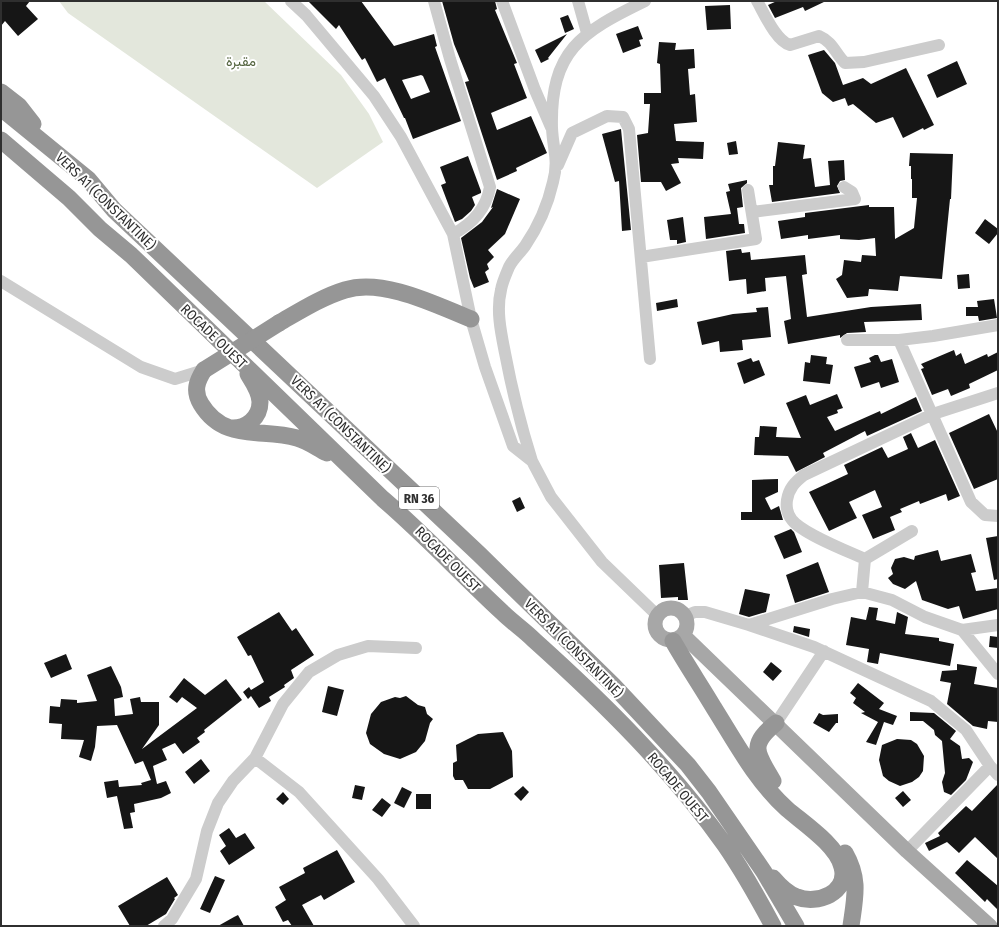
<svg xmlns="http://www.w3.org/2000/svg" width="999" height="927" font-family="'Fira Sans Condensed',Vazirmatn,sans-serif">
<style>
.green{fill:#e3e7dc}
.building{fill:#161616;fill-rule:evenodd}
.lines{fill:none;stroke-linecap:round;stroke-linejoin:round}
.minor{stroke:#ccc;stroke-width:12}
.major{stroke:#a7a7a7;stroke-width:15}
.highway{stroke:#969696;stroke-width:17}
.highway-bridge{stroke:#969696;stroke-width:17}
.labels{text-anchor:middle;stroke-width:4;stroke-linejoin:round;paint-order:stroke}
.shield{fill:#fff;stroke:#6d6d6d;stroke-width:1}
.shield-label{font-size:13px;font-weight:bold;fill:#2f2f2f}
.park-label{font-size:14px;fill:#566641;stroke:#fff}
.street-label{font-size:14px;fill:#2f2f2f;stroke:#fff}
</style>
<rect width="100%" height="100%" fill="#fff"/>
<path class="green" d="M59 1H264L341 75 369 114 383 142 317 188 68 13Z"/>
<path class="building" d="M1 1H30L26 6 38 19 18 36 5 21 1 26Z
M308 1H361L394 46 434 34 437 46 435 47 461 121 413 139 405 118H404L385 78 377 82 365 58 362 60 339 25 336 29ZM421 75 423 76 430 92 411 99 402 80Z
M442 1H495L497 9 495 10 517 63 514 64 527 98 491 113 497 130 531 116 547 153 516 168 517 171 497 180 465 82 469 81 454 44Z
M777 1H826L805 11 803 7 775 18 768 5Z
M730 5 731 29 707 30 705 6Z
M568 15 574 29 565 33 560 18Z
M638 26 643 39 639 40 641 46 623 53 616 34Z
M567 34 548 58 549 59 541 63 535 50Z
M659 42 676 43 675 50 694 49 695 68 688 69 690 95 695 94 697 122 674 124 676 141 704 142 703 159 678 158 679 163 671 164 681 183 666 191 661 182H641L637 135 648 133 650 104H644V93H661L660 64 657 63Z
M824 50 835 63 843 85 863 78 871 84 906 68 934 125 924 130 923 128 903 138 893 117 876 123 853 104 848 106 845 98 833 102 822 93 808 55Z
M957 61 967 84 937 98 927 75Z
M621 129 631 230 622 231 619 181 615 182 602 134Z
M736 141 738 154 729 155 727 143Z
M778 142 805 145 803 159 811 158 815 187 830 185 828 161 844 160 845 180 840 181 837 186 840 193 772 202 769 185H773V166H775Z
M910 153 953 154 951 199H950L942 279 900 276 898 291 869 289 868 296 847 298 836 279 842 275 844 260 861 262 862 255 876 256 875 238 859 240 840 239V235L808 239V235L781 239 778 221 805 217V213L869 205V207H894L895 239 914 228 917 198H912V179H911V166H909Z
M468 156 481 191V193L472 197 475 205 471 211 462 219 455 222 441 185 446 183 440 167Z
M747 180V183L741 188 743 207 737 208 739 224H744L745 233 706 239 704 217 731 214 726 192 730 191 728 184Z
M497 189 520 199 505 234 488 250 494 257 487 264 489 269 485 272 489 282 474 288 470 278 461 238 482 222 493 207 491 208Z
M683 217 686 242 677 244V240H670L667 220Z
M985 219 998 229V233L989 244 975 233Z
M741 249 742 253 750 252 751 260 805 255 807 274 802 275 807 317 871 307 921 304 922 320 864 322 866 332 847 333 840 338V335L788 344 784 321 791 319 786 276 765 278 766 291 747 294 746 279 729 281 726 251Z
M969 274 970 288 958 289 957 275Z
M677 299 678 307 657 311 656 303Z
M994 299 997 318 979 321 978 316H966V307H978L977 301Z
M768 307 771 337 742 340 743 350 720 352 719 341 702 345 697 322 733 314 757 312 756 308Z
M954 350 956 356 961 353 965 364 987 354 988 357 998 352V370L969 384 970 388 951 396 948 389 932 395 921 369 924 368 921 364Z
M811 355 827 357 826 364 833 365 830 384 803 381 805 362 810 363Z
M875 355H878L881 362 892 359 899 382 881 388 879 382 861 388 854 367 871 362 869 358Z
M751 358 753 362 759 360 765 375 744 384 737 363Z
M837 394 843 408 837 410 838 413 827 417 835 431 880 411 881 414 916 397 922 411 867 436 865 431 823 453 825 457 796 472 788 456 754 455 755 437H759L760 426 777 427 776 437 801 438 786 403 806 395 810 405Z
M989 414 998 433V479L974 489 949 433Z
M911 433 918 448 935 440 960 496 948 501 946 494 920 504 919 501 900 509 902 512 890 517 895 530 873 539 862 515 882 507 875 490 849 502 857 518 829 531 809 492 848 474 844 465 882 447 888 458 908 449 903 437Z
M778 479V492L765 498 771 510 779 506 783 520H741V512H752V480Z
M520 497 525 508 517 512 512 501Z
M791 529 794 532 802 552 784 559 774 536Z
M998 536V579L994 580 986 538Z
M938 550 941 561 971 554 976 572 971 573 976 591 998 588V609L963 619 959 606 948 609 922 600 916 581 905 589 893 584 888 578 893 574 891 568 895 559 904 557 914 560 915 556Z
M818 562 829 592 795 603 786 575Z
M684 563 688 600H678V597L661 598 659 565Z
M745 589 770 594 766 612 749 617 739 614Z
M869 607 878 608 876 620 895 624 897 612 908 617 905 634 939 638V641L954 644 950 666 880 653 878 664 867 662 869 649 846 645 851 617 866 620Z
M279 612 292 631 296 628 314 655 291 670 294 678 284 685 285 687 269 697 271 701 259 708 251 696 248 699 243 692 249 687 251 690 264 682 251 655 248 656 237 637Z
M794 626 810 629 809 637 793 632Z
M990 636 998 637V648L989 647Z
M66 654 72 669 51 678 44 663Z
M771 662 782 671 773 681 763 672Z
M957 664 977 667 974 684 998 688V722L988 721 987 729 973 726 947 704 951 683 940 681 942 671 957 670Z
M111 666 121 687 123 697 114 699 115 716 133 714 130 699 140 697 141 702H159V725L142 749 197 708 182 697 177 703 169 697 184 678 205 695 226 679 242 700 204 730 205 732 197 738 200 742 183 754 175 743 162 749 167 760 153 766 157 784 166 781 171 793 161 798 134 804 135 812 130 813 133 828 124 829 117 796 107 798 104 782 118 780 119 787 142 785 141 783 151 780 143 761 135 764 117 725 97 726 95 747 91 761 79 757 84 740 61 739 62 724 49 723 50 706 60 707 61 699 77 700V703L97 701 87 675Z
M858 683 884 703 879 709 897 716 893 725 884 722 876 745 866 742 878 722 861 713 865 712 853 703 856 698 850 693Z
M328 686 344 690 337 716 322 712Z
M406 696 418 705 425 707 427 714 433 719 430 723 425 741 416 752 400 759 384 754 370 744 366 733 371 714 381 702 395 697 400 698Z
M910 712 934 713 956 731 950 739 960 746 962 759 969 758 973 762 966 780 951 795 944 792 942 782 945 773 942 741 935 735 934 730 923 721H910Z
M819 713 823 715 838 714V723H836L829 732 813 723Z
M503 732 512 751 513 777 490 789H468L463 780H455L453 776V763L457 761 456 745 478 734Z
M897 739 911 740 917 744 924 756 923 771 919 777 912 782 900 786 889 781 883 776 879 760 882 745Z
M201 759 210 771 194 784 185 772Z
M998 784V859L975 837 959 853 947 842 929 851 925 843 940 836 938 833 966 806 972 811Z
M355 785 365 787 362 800 352 798Z
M523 786 529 792 521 801 514 794Z
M402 787 412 792 404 808 394 803Z
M903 791 911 800 903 807 895 798Z
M283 792 289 799 283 805 276 799Z
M416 794H431V809H416Z
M382 798 391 805 382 817 372 810Z
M229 828 236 838 245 833 255 848 229 865 220 851 226 846 219 835Z
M337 850 355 882 324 900 321 895 302 905 314 926H292L288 920 283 922 275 907 286 900 279 887 305 873 303 868Z
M967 860 998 886V910L987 899 985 902 955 873Z
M215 876 225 880 210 913 200 909Z
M167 877 178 895 174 898 175 899 166 914 146 926H130L118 906Z
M238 915 244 926H218L234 917Z"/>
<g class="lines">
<path class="minor" d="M291 1 306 15 374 96 401 137 453 234 471 319 485 367 513 446 532 461 551 497 602 562 657 615
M434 1 450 59 490 187C486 210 472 224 453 234
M502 1 535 90 551 127
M578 1 587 33
M757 1C764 13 776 41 790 45L819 36C833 42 835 53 845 63L864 62 939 45
M558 165 572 133 607 116 623 117 629 129 650 359
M752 212 855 199 852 192 844 187
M641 257 756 239 748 190
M1 281 141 367 175 379 204 370
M847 340H899L933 336 998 325
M899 340 971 502 985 515 998 516
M532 461C521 426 512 390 505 353 501 333 496 310 501 290 502 283 506 274 509 267 513 259 520 253 525 246 538 227 548 204 553 182 559 160 553 150 552 128 550 51 581 32 645 1
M865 559 912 531
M862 592 865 559C847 551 803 534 792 520 787 514 786 507 787 500 789 488 795 482 804 475L933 414 998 393
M685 616 695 612H705L749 625 814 647 931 701 966 730 990 766 998 775
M749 625 832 599 862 592 892 600 925 617 962 630 998 625
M962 630 998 674
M776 723 824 651
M255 758 299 792 378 879 414 926
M907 851 990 766
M164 926 172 919 196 879 207 831 218 803 233 781 255 758 283 704 309 672 338 655 368 646 416 648"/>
<path class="major" d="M655 624a16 16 0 1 1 32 0a16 16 0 1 1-32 0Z
M683 635 907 851 990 926"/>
<path class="highway" d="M1 92 19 106 33 124
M1 108 88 179 114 210 479 554 613 685 688 765 709 792 764 872 796 926
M1 140 69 198 100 229 131 255 383 499C425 535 462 575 502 612 512 622 524 630 534 640 603 702 671 769 725 845 743 871 758 898 773 926
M279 323C300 311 322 297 345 290 383 278 436 305 471 319
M204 370C197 381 193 391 201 404 224 442 261 428 297 438 308 441 317 448 327 453
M231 428C246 429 260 418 260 402 260 392 253 382 248 374
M673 641C686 664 701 686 714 708 736 743 756 781 787 809 803 823 837 845 842 867 849 893 817 905 797 897 788 894 779 885 773 878
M773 781C757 753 748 746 776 723
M845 853C860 879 855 897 851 926"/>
<path class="highway-bridge" d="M204 370 279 323"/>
</g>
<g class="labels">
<rect class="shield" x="399" y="487" width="40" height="22" rx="3"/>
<g class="shield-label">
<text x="419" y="503">RN 36</text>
</g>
<g class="park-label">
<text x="241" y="66">مقبرة</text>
</g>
<g class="street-label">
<text transform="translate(106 201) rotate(44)" y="5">VERS A1 (CONSTANTINE)</text>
<text transform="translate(214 336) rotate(44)" y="5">ROCADE OUEST</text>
<text transform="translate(341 424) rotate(44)" y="5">VERS A1 (CONSTANTINE)</text>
<text transform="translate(448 559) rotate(45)" y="5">ROCADE OUEST</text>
<text transform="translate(574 648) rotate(45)" y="5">VERS A1 (CONSTANTINE)</text>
<text transform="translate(678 787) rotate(50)" y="5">ROCADE OUEST</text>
</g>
</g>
<rect width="999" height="927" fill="none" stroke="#2f2f2f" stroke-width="4"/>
</svg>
